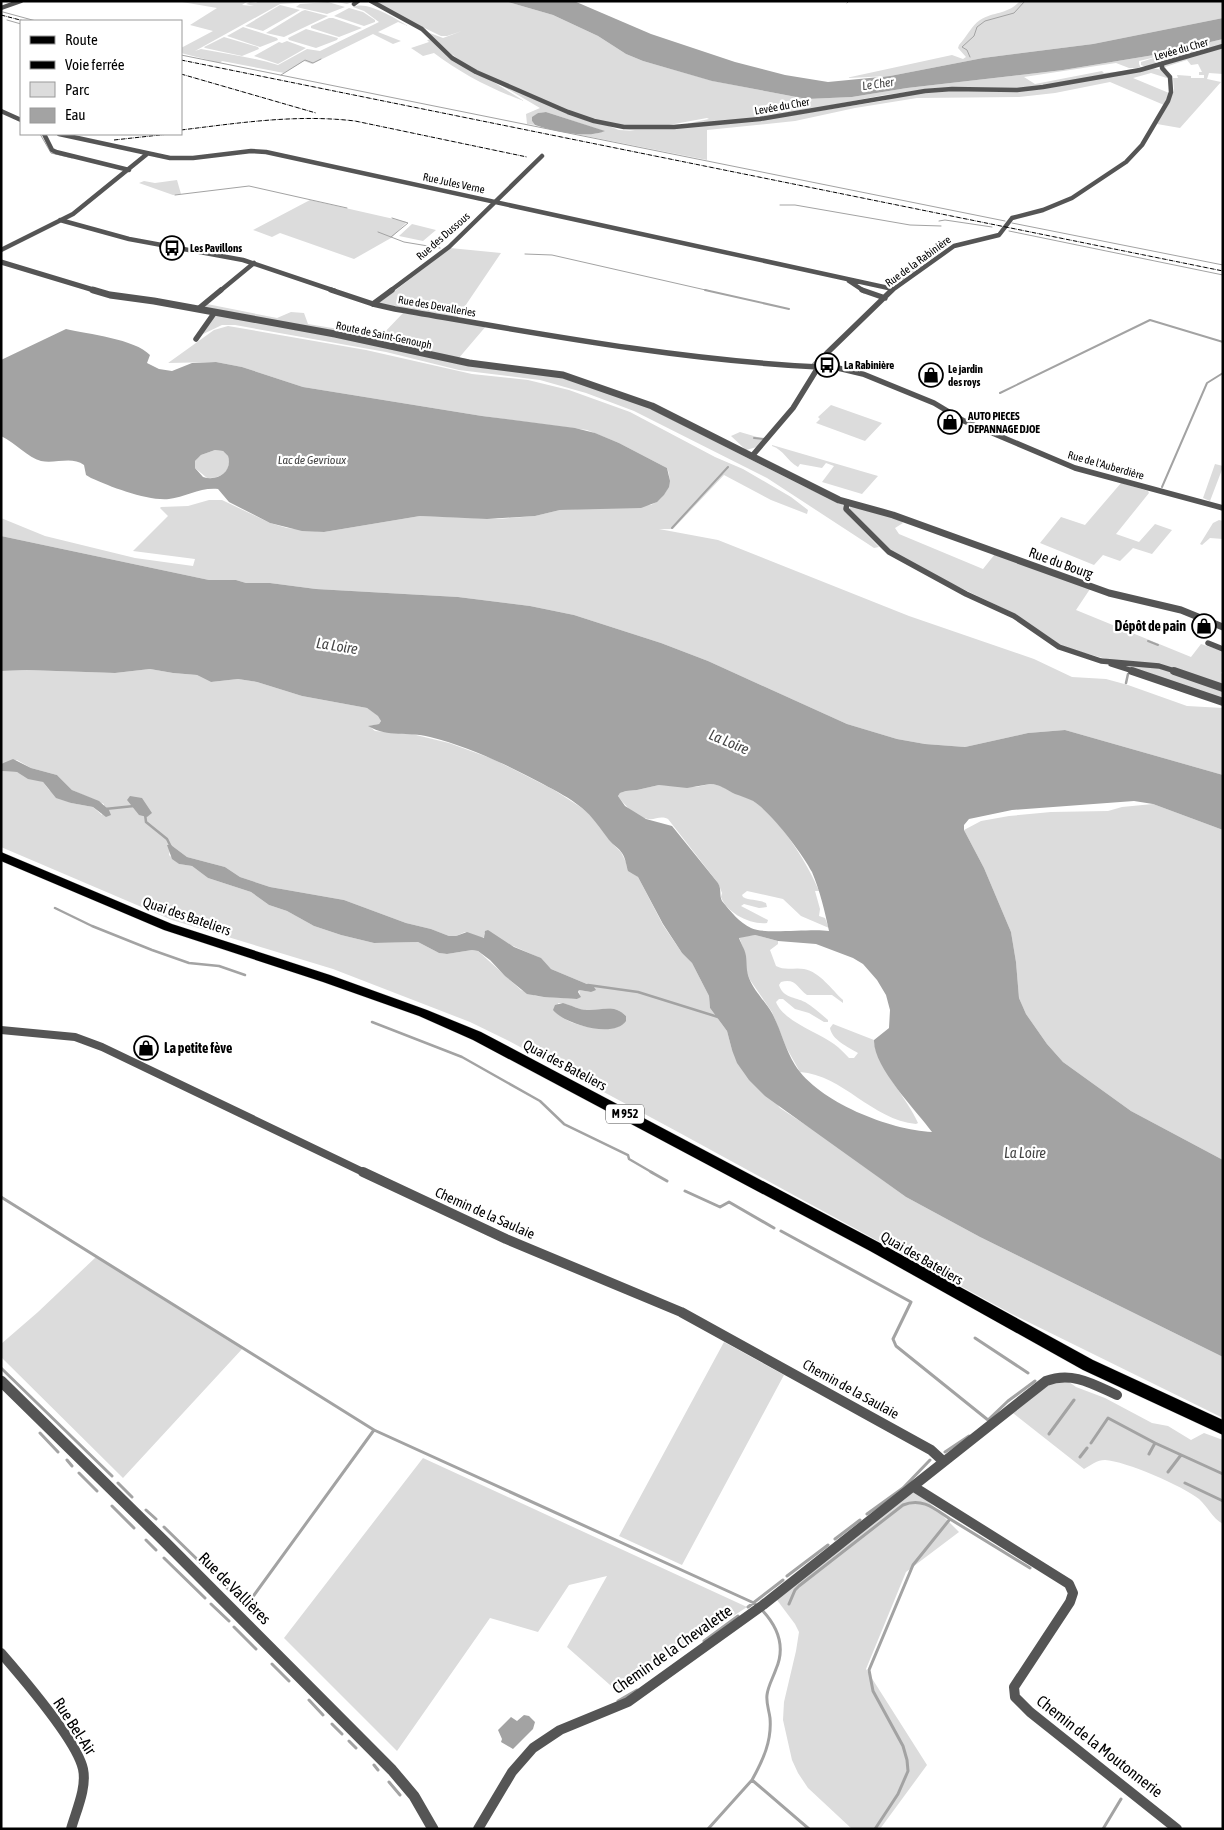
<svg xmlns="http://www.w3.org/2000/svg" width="1224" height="1830" font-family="'Asap Condensed',sans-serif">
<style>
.green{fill:#dcdcdc;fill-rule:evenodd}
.water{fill:#a3a3a3;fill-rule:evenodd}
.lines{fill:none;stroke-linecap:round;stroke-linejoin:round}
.stream-far3{stroke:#a3a3a3;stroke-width:1}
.stream-far2{stroke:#a3a3a3;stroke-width:2}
.stream-far1{stroke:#a3a3a3;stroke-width:2.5}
.stream{stroke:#a3a3a3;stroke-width:3}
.primary-casing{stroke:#dbdbdb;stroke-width:1}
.minor-far3{stroke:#555;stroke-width:4.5}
.minor-far2{stroke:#555;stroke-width:5.5}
.minor-far1{stroke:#555;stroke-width:8}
.minor{stroke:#555;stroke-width:10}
.tertiary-far2{stroke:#555;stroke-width:5}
.tertiary-far1{stroke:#555;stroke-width:7}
.tertiary{stroke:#555;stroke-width:11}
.primary{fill:#000;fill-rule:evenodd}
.rail{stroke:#000;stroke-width:1;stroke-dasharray:4.5 1 0.5 1;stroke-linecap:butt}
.labels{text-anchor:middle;stroke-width:4.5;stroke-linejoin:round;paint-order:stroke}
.far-street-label{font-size:11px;fill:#000;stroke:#fff}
.far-poi-label{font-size:11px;font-weight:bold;fill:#000;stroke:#fff;text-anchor:start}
.far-water-label{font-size:12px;font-style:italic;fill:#444;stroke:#fff}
.shield{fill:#fff;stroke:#4c4c4c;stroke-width:1}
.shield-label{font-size:12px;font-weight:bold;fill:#000}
.street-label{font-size:14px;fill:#000;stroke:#fff}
.poi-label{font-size:14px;font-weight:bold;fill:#000;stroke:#fff;text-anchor:end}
.water-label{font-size:15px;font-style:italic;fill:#444;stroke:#fff}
.near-street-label{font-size:16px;fill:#000;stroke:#fff}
</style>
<rect width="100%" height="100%" fill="#fff"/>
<path class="green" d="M184 1H248L242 5 254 6 246 4 250 2 256 3 259 1H356L347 4 332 1 280 4 195 51 201 49C227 54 252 57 278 65L307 49 320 51 379 22 364 11 353 7C366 0 395 18 408 26L398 22 378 32 401 41 393 44 373 34 312 64 304 61 284 73 222 61 220 63 181 53V48L213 31 190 25 217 8 182 2Z
M374 1H505L553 15 598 36 626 54 643 61 713 81 807 99 852 97 907 88 1063 70 1160 54 1223 39V46L1146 67 1141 65V62L1160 56 1139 61V64L1141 68H1129L1116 63 1024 77 1035 84 1102 71 1104 73 1132 70 1130 69H1140L1043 87 1013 90 957 88 916 91 884 95 770 117 685 124 709 119 707 118 658 127 619 126 589 118 558 107 469 67 450 53 427 32 443 38 462 31 447 36H441L398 15Z
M1020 1H1223V18L1093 44 983 58 890 76 846 78 952 55 963 59 966 57 958 48 959 45C966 38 972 25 980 20 995 11 1007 15 1020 1Z
M328 2 345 7 327 14 296 7 300 4Z
M280 5 300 10 263 31 245 26Z
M349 8 363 12 375 20V22L364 26 334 16Z
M305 10 328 16 284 37 266 33 302 11Z
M329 18H333L362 28 339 37 311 28V26Z
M243 27 277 38 278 40 260 47 227 36Z
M306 29 338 38 337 40 316 48 289 40 288 38Z
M224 37 258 47 259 49 242 56 205 48 204 47Z
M432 39 444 51 524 101C493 90 460 73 434 53L423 56 411 48 429 42 427 40Z
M287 41 306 48 278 64 254 56 279 42 282 43Z
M1223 47V74L1209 73 1207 79 1221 82 1180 128 1157 124 1174 91 1173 78H1178L1177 75 1191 76V78H1204V75H1199V72H1202L1198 64 1191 65 1187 60 1165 67 1167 70 1164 68V65Z
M1152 68 1163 70 1170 79 1151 73 1133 78 1169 93 1164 105 1110 82 1055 93 1019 97 917 98 855 108 795 121 707 130V160L571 133 595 134 604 131 546 112 538 113 532 121 535 125 527 124 526 114 540 108 499 84 619 130 635 131 615 127 634 128 755 121 882 101 902 95 937 91H1012Z
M177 180 181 194 173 195 139 183 144 181 155 183Z
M310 200 407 222 391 238 354 259 280 233 272 237 253 230Z
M412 224 436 230 423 241 399 236Z
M450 248 501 253 457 318 408 310 379 303Z
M207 304 277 318 291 312 304 313 308 324 381 336 404 312 487 325 458 359 205 307Z
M218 314 550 374 635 401 803 486 842 504 849 516 879 547 874 548 868 544 767 478 634 411 586 393 540 380 459 370 386 352 235 325H222L201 335 214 316Z
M228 326 366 350 472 374 528 380 569 390 630 412 715 457 743 469 791 497 808 510 807 514 771 500 724 475 673 529H659L718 540 909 616 1034 659 1072 677 1106 679 1128 685 1187 706 1223 708V775L1065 730 1028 733 965 747 925 744 897 739 847 724 708 661 661 643 574 615 530 606 458 597 316 589 270 583H246L236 580H209L1 536V518L45 536 135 558 193 566 195 559 133 551 168 516 160 508 161 507 188 506 209 500H222L270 523 287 528 324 532 420 516 498 519 535 516 560 510 651 505C665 498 674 484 667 468L619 443 587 430 482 416 303 387 242 367 216 362 168 363 214 330Z
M831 405 882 423 865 441 816 423 820 419 818 417Z
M740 432 764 439 757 447 746 450 731 436Z
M772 446V445L878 476 862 494 822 482 834 466 826 463 822 468 800 464 798 467C787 461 784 450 772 446Z
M215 450 223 451 228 456C233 470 221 479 207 478L195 468V461L201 455Z
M1215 464 1223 466V467L1210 501 1203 498Z
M1121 483 1148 491 1149 493 1116 534 1139 542 1155 524 1172 530 1152 554 1133 548 1120 561 1103 555 1094 565 1040 543 1061 517 1085 525Z
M850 506 900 519 903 523 895 528 899 534 983 569 995 554 1090 589 1076 610 1191 657 1201 644 1223 651V670L1221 673 1223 674V686L1158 665 1110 660 1063 647 1015 614 934 575 893 553 850 510Z
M1219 520 1223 521V539L1210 538 1202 545 1200 544 1213 523Z
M1113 664 1150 665 1223 689V700Z
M150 669 173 673 197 675 211 682 238 679 257 682 302 696 367 708 379 716 381 721 379 724 369 726 375 731 412 734 449 743 493 759 554 790 582 808 595 819 610 841 621 852 626 862 627 868 638 877 663 925 682 953 692 963 709 996 710 1008 727 1031 732 1050 780 1108 821 1135 906 1197 980 1237 1223 1357V1418L1010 1313 678 1132 509 1041 470 1022 333 969 172 920 1 847V771L17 772 43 782 49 790 71 803 93 807 102 815 104 804 72 790 57 775 31 768 17 760 1 764V671L27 670 115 673ZM171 845 187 857 225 867 240 877 270 887 344 900 406 923 431 929 449 936H456L465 932 482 938 485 937 484 933 538 957 551 969 594 987 591 992 579 990 580 996 577 999 536 996 521 990 478 951 472 950 447 954 439 953 418 942 374 943 341 935 314 926 287 911 269 905 251 892 208 878 192 866 179 864 169 855ZM558 1003C568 1003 576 1009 585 1010 601 1012 612 1002 626 1016L618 1027C598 1029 580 1028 563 1018Z
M710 784C718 784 725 788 732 792 739 795 747 797 753 801 779 817 808 864 819 891H815L820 909 819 916 825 918 829 928 801 916 783 899 747 891 742 895 743 897C750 901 758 899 766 903L767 907 759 908 744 904 741 906 768 920 767 923C750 925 727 913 721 897L722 893 718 883 668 819C660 815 656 820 648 819 636 817 624 805 618 796L620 793 626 791 637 790 659 785 696 787Z
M1153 804 1223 830V1160L1131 1111 1063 1062 1047 1044 1026 1014 1019 998 1016 962 1011 932 984 868 964 830 981 821 1009 816 1051 812 1108 811 1122 807Z
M755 935 778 941V944L770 950 776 966C785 971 795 967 804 969 820 972 832 990 843 1000V1003L832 995H807C797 988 796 978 781 982L779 985C783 998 795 997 805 1002 813 1007 821 1014 828 1020V1022H824L809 1013 795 1009 783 999H779L776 1002C783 1021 819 1033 834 1044 840 1048 844 1053 849 1058H854L858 1053C848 1047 832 1040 830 1028L833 1024 874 1040C874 1062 909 1101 918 1123L916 1124C872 1120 843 1075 800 1072L786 1047 772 1012 750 980 746 970 745 953 739 937Z
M96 1257 243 1348 123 1478 1 1357V1344L38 1312Z
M724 1342 784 1375 682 1565 619 1536Z
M1061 1376 1076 1387 1105 1398 1152 1423 1168 1426 1191 1440 1204 1433 1223 1440V1524C1212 1518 1208 1507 1199 1499 1183 1486 1125 1461 1105 1460 1097 1460 1091 1465 1084 1469L1009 1410Z
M423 1458 747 1607 618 1692 567 1647 607 1576 569 1585 538 1632 490 1618 397 1751 284 1638Z
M914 1487 959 1532 906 1572 866 1669 927 1765 880 1829H852L808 1788 798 1773 792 1760 783 1720 784 1702 796 1651 799 1632 795 1624 774 1596Z"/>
<path class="water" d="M505 1H574L651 34 735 62 785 75 828 82 890 76 983 58 1093 44 1223 18V39L1160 54 1063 70 907 88 852 97 807 99 712 81 643 61 626 54 598 36 553 15Z
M546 112 605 131C588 139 552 131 535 125L532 121V117L538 113Z
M66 329C88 334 135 339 150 355L147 363 159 369 172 371 192 363 216 362 242 367 303 387 482 416 575 428 595 433 619 443 667 468 670 481 669 487 664 495 657 502 641 508 560 510 535 516 487 519 420 516 324 532 302 531 270 523 229 502 218 489C201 487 185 497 169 499 147 501 111 487 91 478L86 475 84 465C72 456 55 464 41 461 28 458 16 443 1 436V360ZM215 450 223 451 228 456C233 471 218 482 203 477L195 468V461L201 455Z
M1 536 209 580H236L246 583H270L316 589 458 597 530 606 574 615 661 643 708 661 847 724 897 739 925 744 965 747 1028 733 1065 730 1223 775V830L1153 804 1134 801 1012 810 969 819 964 825V830L984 868 1011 932 1016 962 1019 998 1026 1014 1047 1044 1063 1062 1131 1111 1223 1160V1357L980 1237 906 1197 765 1096 749 1080 737 1063 732 1050 727 1031 710 1008 709 996 692 963 682 953 663 924 638 877 628 871C626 865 626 859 622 853 619 848 613 845 609 840 600 828 593 817 582 808 570 798 556 791 543 784 507 765 470 747 430 737 407 731 389 738 368 726L379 724 381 721 378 716 367 708 302 696 257 682 238 679 211 682 197 675 173 673 150 669 115 673 27 670 1 671ZM710 784C719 784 727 790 735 794 741 796 747 798 753 801 771 812 802 853 812 872 820 891 825 912 829 931 811 928 764 935 751 928 740 923 730 911 722 901 719 895 722 890 718 883L672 826 646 819 625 806 618 796 620 793 626 791 637 790 659 785 687 788ZM755 935 778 941 816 944 853 958 863 964 877 980 886 995 890 1010 889 1028 874 1040C873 1067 917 1111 932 1132 890 1130 818 1102 795 1065 785 1049 781 1030 772 1013 765 1001 754 991 749 978 746 970 747 964 746 956 745 949 741 944 739 938Z
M13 759 31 768 57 775 72 790 99 801 109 810 111 815 106 817 93 807 71 803 56 798 43 782 28 779 17 772 1 771V764Z
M130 796 142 798 152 813 147 817 139 815 127 800Z
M167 845H171L187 857 225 867 240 877 270 887 344 900 406 923 431 929 449 936H456L467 932 484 938 485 931 488 930 514 947 541 958 551 969 594 987 596 990 591 992 579 990 578 992 581 997 577 999 544 997 527 994 505 976 490 960 478 951 472 950 447 954 439 953 418 942 374 943 341 935 314 926 287 911 269 905 251 892 208 878 192 866 179 864 172 859Z
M563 1003C571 1005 579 1010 587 1010 602 1011 613 1003 626 1016V1021C614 1039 564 1024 553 1010L555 1005Z
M524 1715 529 1716 535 1722 533 1729 513 1749 501 1742 502 1739 498 1730 511 1717 517 1721Z"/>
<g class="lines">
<path class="stream-far3" d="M847 3 849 1
M3 12 36 21
M7 20 21 24
M181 55 1005 221
M970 57 967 50 962 47 974 36 977 27 985 21 1014 13 1025 1
M281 75 305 60 313 63 321 59
M40 134 51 153 72 158
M175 195 249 186 347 208
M780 205H795L910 225 941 226
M939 221 945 220 992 227
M1012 223 1223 265
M1009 231 1223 275
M378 232 404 242 440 248
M391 237 408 223 392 218
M525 254 552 255 710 291
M901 280 941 251"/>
<path class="stream-far2" d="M705 290 789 309
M813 364 816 361
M1000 393 1150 320 1223 342
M754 438 765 439
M1162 487 1207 383 1223 373
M672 528 728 467
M1148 641 1158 645"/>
<path class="stream-far1" d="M1126 683 1128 674
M105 809 134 806
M145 814 146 822 167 839 171 847
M55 908 92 926 152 950 189 963 219 966 245 975
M588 985 638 992 718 1017
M372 1022 462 1057 540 1101 564 1124 628 1155 629 1159 653 1173"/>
<path class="stream" d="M651 1172 667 1181
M685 1191 720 1207 729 1202 774 1228
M1 1197 374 1430 754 1603 758 1607
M781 1231 911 1302 893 1339 896 1346 988 1420
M975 1338 1028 1373
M1 1368 112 1476
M988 1420 1008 1401 1035 1381
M40 1433 58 1452
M1049 1434 1074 1400
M1091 1443 1108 1418 1155 1443 1223 1474
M945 1452 969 1436
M1149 1454 1155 1443
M1080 1457 1087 1448
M67 1460 72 1466
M1168 1472 1181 1455
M79 1473 97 1491
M118 1483 132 1497
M1185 1483 1223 1501
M112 1506 134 1528
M146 1510 156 1519
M867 1514 903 1488 930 1460
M164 1527 204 1566
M835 1539 860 1520
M146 1540 156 1550
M164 1558 205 1598
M787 1576 828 1545
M218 1580 245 1604 249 1602 374 1430
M211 1604 229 1621
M789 1604 795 1590 799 1586 903 1505C922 1497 935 1509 950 1519
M748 1607 783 1580
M762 1610C778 1627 786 1646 776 1669 773 1678 768 1686 767 1695 766 1703 769 1710 770 1718 772 1741 763 1760 752 1780L809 1829
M234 1627 256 1649
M704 1641 738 1616
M272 1664 289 1681
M309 1700 323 1715
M618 1701 637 1690
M332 1724 342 1734
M349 1741 356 1748
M374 1765 378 1770
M389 1782 400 1795
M708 1829 752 1780
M875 1829 898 1794 908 1771 907 1760 903 1746 873 1691 869 1670 913 1565 950 1519 1030 1568
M1103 1829 1121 1799"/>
<g class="primary-casing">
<path id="primary" d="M1 852 172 924 330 975 427 1010 481 1032 880 1243 1093 1360 1223 1420V1435L1083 1370 870 1251 473 1040 419 1016 323 982 164 930 1 861Z"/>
</g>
<path class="minor-far3" d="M371 1 422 29 452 58 476 72 568 112 594 121 624 127H674L760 119 925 91 952 89 1017 90 1043 87 1140 70 1223 46
M354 4 358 1
M1 8 21 1
M1 111 21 120
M44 134 52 150 56 152 129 170
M59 134 170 158H193L251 151 266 152 893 289
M60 220 129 239 243 260 335 291
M1 250 73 214 147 154
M849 281 864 291
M220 291 254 263
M390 291 449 247 542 156
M891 291 954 246 999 235 1012 218 1043 210 1072 198 1126 162 1142 145 1168 101 1171 92 1170 77 1162 68V64"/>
<path class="minor-far2" d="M331 290 373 304 395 309C535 333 677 360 819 367
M862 290 885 298
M373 304 392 290
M198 309 221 290
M196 339 215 312
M821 364 863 374 934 403 964 421 1075 468 1223 508
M752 456 793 408 827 353 892 290
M847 502 846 509 889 552 966 594 1014 616 1059 647 1101 661 1159 666 1178 672
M1208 643 1223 649
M1111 664 1136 672"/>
<path class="minor-far1" d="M1132 671 1223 702
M1174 671 1223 688
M1 1030 75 1037 102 1047 365 1173"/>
<path class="minor" d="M363 1172 506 1239 681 1312 931 1450 943 1461
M914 1487 1069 1584 1073 1593 1070 1602 1014 1687 1015 1697 1030 1712 1177 1829
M1 1653C21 1676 77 1741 83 1769 87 1788 76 1811 71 1829
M478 1829 512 1772 533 1748 560 1730 628 1702 763 1605 1046 1381C1072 1371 1093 1384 1117 1395"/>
<path class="tertiary-far2" d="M1 262 97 291"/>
<path class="tertiary-far1" d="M93 290 110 295 154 301 335 334 469 363 563 375 652 406 839 500 893 515 1109 593 1181 610 1223 627"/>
<path class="tertiary" d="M1 1381 165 1542 392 1770 414 1796 433 1829"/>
<use href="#primary" class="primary"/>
<path class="rail" d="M1 15 24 21
M181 60 1223 271
M181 74 316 113
M181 130C239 123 296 114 355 121L527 157
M114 140 169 134"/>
</g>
<defs>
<g id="bus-ring" transform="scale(1.25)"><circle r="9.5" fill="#fff" stroke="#000" stroke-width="1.5"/><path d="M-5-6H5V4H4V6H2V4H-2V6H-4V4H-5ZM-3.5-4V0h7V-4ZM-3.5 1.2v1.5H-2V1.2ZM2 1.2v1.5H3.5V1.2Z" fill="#000"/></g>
<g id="shop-ring" transform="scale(1.25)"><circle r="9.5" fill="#fff" stroke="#000" stroke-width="1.5"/><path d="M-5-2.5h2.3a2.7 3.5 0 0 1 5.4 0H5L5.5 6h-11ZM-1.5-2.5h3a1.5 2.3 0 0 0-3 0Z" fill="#000"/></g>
</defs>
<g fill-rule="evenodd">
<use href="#bus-ring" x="172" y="248"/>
<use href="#bus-ring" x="827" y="365"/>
<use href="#shop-ring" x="931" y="375"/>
<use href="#shop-ring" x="950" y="422"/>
<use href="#shop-ring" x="1204" y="626"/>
<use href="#shop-ring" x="146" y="1048"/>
</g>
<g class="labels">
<g class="far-street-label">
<text transform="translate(1181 49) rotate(-16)" y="4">Levée du Cher</text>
<text transform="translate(782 106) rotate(-10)" y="4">Levée du Cher</text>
<text transform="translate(454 183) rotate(12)" y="4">Rue Jules Verne</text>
<text transform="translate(443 236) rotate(-41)" y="4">Rue des Dussous</text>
<text transform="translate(918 261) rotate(-36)" y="4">Rue de la Rabinière</text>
<text transform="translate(437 306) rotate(10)" y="4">Rue des Devalleries</text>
<text transform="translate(384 335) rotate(12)" y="4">Route de Saint-Genouph</text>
<text transform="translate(1106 465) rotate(16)" y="4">Rue de l'Auberdière</text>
</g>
<g class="far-poi-label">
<text x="190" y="252">Les Pavillons</text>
<text x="844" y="369">La Rabinière</text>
<text x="948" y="373">Le jardin<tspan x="948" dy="13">des roys</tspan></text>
<text x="968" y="420">AUTO PIECES<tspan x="968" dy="13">DEPANNAGE DJOE</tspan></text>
</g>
<g class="far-water-label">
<text transform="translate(878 84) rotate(-8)" y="4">Le Cher</text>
<text x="312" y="464">Lac de Gevrioux</text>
</g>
<rect class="shield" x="606" y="1104.5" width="38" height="19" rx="4"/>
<g class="shield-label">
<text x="625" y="1118">M 952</text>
</g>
<g class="street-label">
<text transform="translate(1061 563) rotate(20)" y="5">Rue du Bourg</text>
<text transform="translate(187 916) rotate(19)" y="5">Quai des Bateliers</text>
<text transform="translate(565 1065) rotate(28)" y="5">Quai des Bateliers</text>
<text transform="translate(485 1213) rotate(24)" y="5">Chemin de la Saulaie</text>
<text transform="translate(922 1258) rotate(30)" y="5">Quai des Bateliers</text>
<text transform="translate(851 1389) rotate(29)" y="5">Chemin de la Saulaie</text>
</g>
<g class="poi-label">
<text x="1186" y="631">Dépôt de pain</text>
<text x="164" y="1053" text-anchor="start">La petite fève</text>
</g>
<g class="water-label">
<text transform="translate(337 646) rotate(9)" y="5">La Loire</text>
<text transform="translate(729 742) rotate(23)" y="5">La Loire</text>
<text x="1025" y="1158">La Loire</text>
</g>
<g class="near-street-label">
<text transform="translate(235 1588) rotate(45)" y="6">Rue de Vallières</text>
<text transform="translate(672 1649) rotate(-35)" y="6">Chemin de la Chevalette</text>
<text transform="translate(75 1726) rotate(57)" y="6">Rue Bel-Air</text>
<text transform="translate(1100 1746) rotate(38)" y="6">Chemin de la Moutonnerie</text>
</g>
</g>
<rect width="1224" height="1830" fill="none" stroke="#000000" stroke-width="5"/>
<rect x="20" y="20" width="162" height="115" fill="#ffffff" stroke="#999999"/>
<rect x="30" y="36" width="25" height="8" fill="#000000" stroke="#999999"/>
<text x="65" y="45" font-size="15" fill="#000000">Route</text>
<rect x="30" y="61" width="25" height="8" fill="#000000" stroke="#999999"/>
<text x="65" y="70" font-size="15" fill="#000000">Voie ferrée</text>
<rect x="30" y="82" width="25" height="15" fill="#dcdcdc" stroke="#999999"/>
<text x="65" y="95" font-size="15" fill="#000000">Parc</text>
<rect x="30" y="108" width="25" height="15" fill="#a3a3a3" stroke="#999999"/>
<text x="65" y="120" font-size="15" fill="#000000">Eau</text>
</svg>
